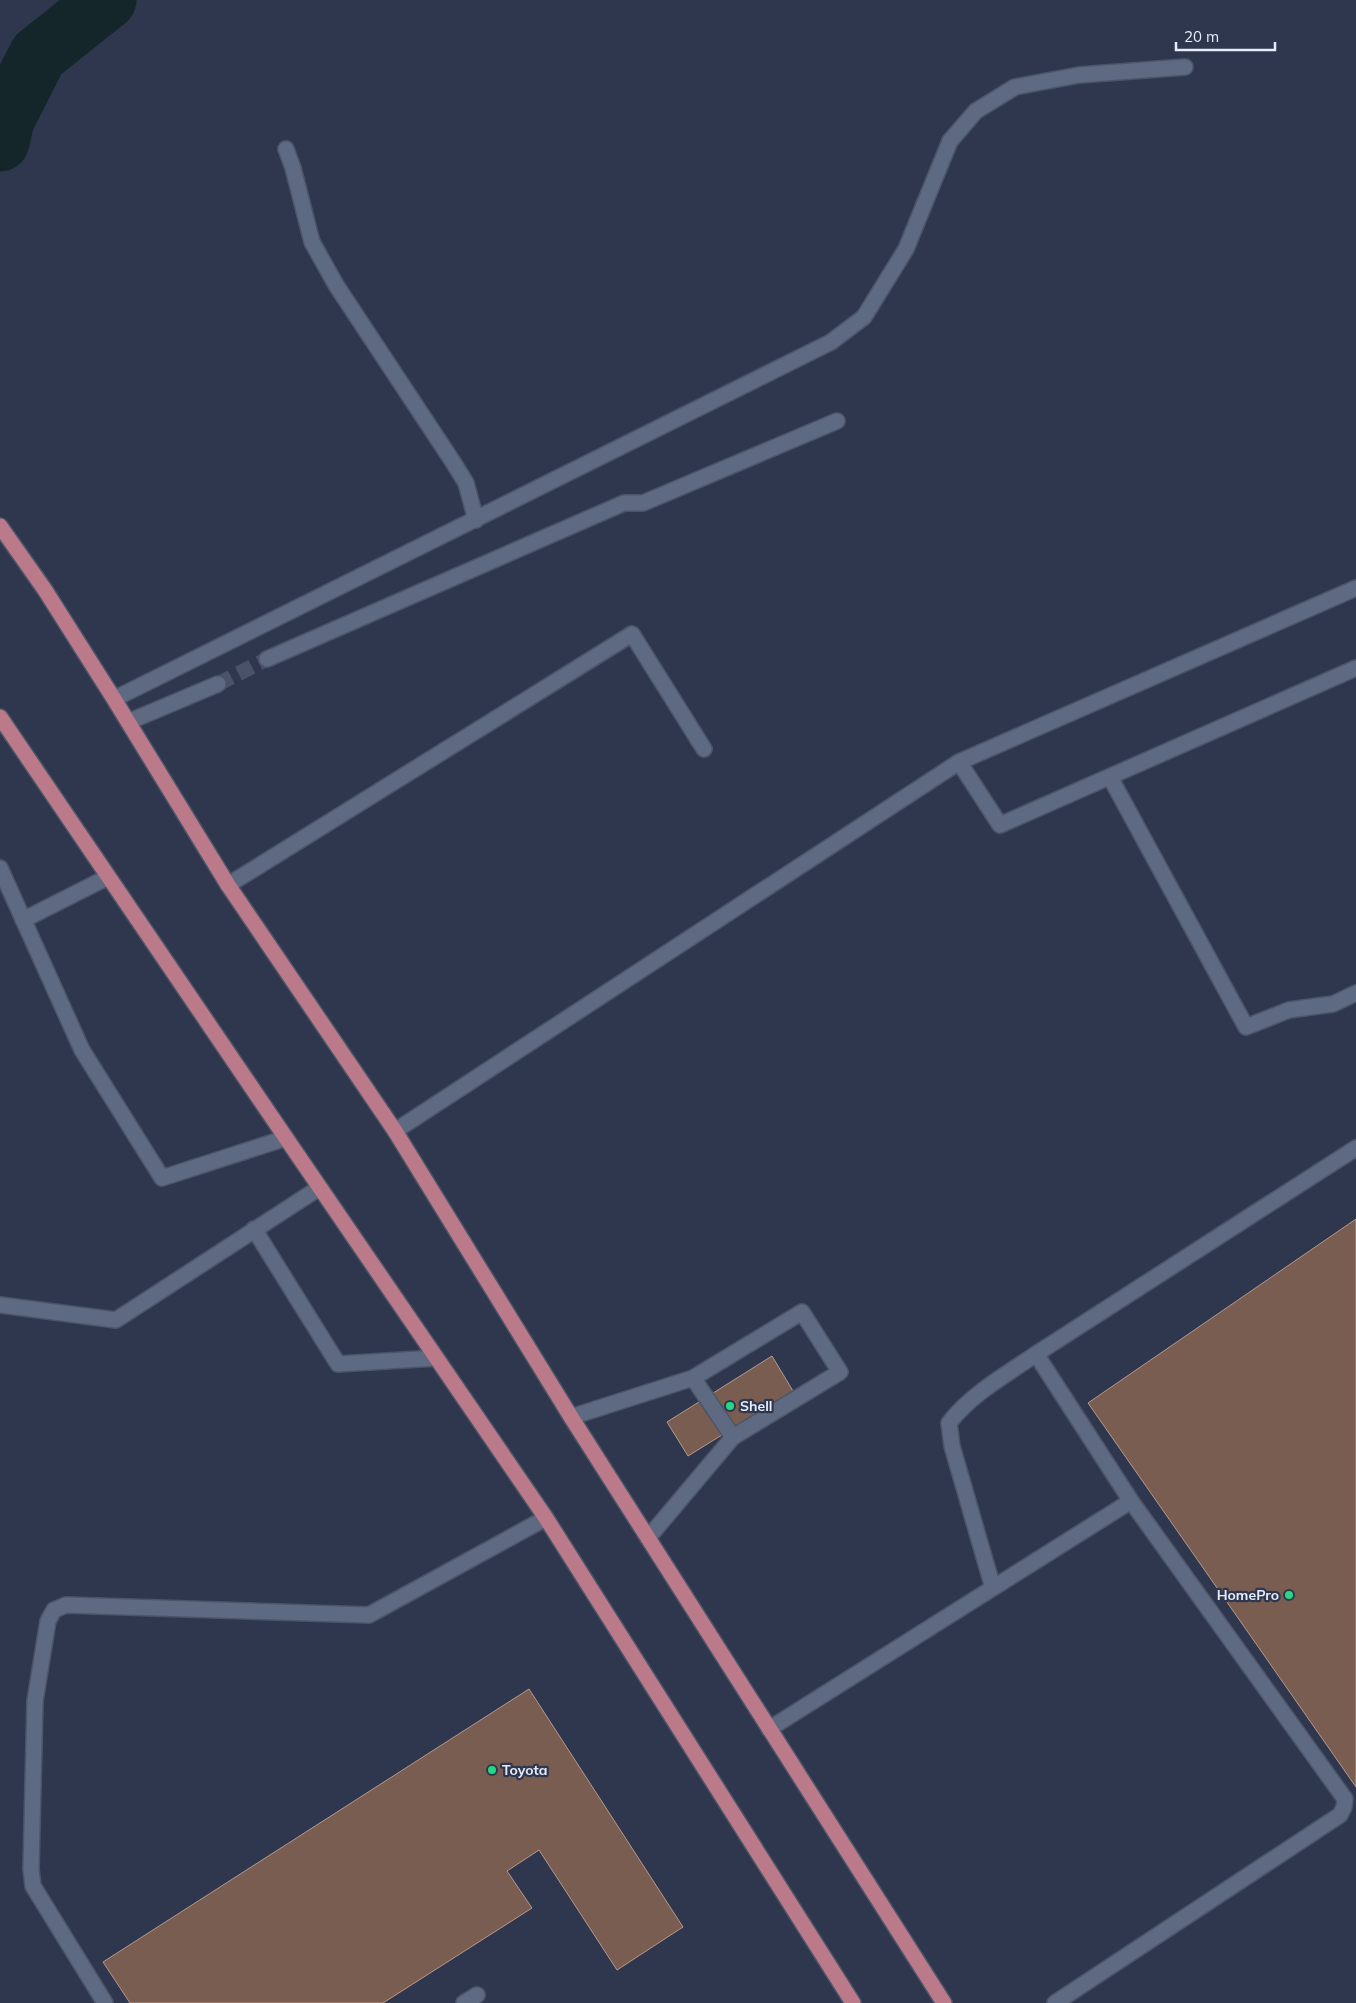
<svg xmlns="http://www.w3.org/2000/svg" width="1356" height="2003" font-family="Mulish,sans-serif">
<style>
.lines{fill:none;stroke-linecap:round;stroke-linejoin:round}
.river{stroke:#14262a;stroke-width:59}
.building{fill:#7a5d51;stroke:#b8988b}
.minor-tunnel{stroke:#4a5268;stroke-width:15;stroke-dasharray:15 8;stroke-linecap:butt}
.minor-casing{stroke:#4c5467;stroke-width:18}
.major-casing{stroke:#4c5467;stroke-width:18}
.minor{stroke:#5e6982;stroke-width:15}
.major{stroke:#ba7a8a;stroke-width:15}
.poi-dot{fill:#25d886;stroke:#2e374e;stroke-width:2}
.labels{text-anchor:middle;stroke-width:4.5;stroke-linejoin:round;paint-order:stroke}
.poi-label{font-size:14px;font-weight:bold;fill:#e6ecfb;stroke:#2e374e;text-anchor:start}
</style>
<rect width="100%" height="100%" fill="#2e374e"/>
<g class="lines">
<path class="river" d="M0 142 5 120 38 55 107 0"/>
</g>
<path class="building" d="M1356 1219V1787L1088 1403Z
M772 1356 793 1391 688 1456 667 1422Z
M529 1689 683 1927 617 1970 539 1850 507 1871 532 1908 383 2003H130L103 1962Z"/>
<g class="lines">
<path class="minor-tunnel" d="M218 684 267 659"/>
<g class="minor-casing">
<path id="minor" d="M286 149 293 168 312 242 336 285 453 462 466 483 476 520
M267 659 624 503H643L837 421
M114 699 831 342 864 317 906 249 950 141 976 111 1015 87 1079 75 1185 67
M128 722 218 684
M959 762 1000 825 1356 668
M1110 777 1246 1027 1289 1010 1333 1004 1356 993
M0 868 82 1050 162 1178 286 1138
M228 885 632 634 704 749
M23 920 108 877
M395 1131 959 762 1356 588
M254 1229 338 1364 436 1358
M0 1305 116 1320 319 1188
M693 1378 802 1312 840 1372 733 1437
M571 1417 693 1378 733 1437 648 1538
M993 1588 952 1446 949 1423C971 1394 1006 1375 1036 1354
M769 1729 1131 1501
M105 2003 33 1886 31 1869 35 1701 48 1621 54 1610 66 1605 369 1615 546 1518
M464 2003 477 1995
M1055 2003 1340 1815 1344 1807 1345 1799 1131 1501 1036 1354 1356 1148"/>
</g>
<g class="major-casing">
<path id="major" d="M0 526 45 590 114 699 228 885 395 1131 571 1417 944 2003
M0 717 286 1138 546 1518 853 2003"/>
</g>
<use href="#minor" class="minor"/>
<use href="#major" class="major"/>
</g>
<g class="poi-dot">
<circle cx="730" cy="1406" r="5"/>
<circle cx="1289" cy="1595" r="5"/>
<circle cx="492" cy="1770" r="5"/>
</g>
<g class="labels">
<g class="poi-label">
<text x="740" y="1411">Shell</text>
<text x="1279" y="1600" text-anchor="end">HomePro</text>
<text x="502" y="1775">Toyota</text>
</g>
</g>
<path d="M1176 42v8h99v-8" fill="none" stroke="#e6ecfb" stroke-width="2.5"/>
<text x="1184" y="42" font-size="15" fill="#e6ecfb" stroke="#2e374e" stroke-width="4" paint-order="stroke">20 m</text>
</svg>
